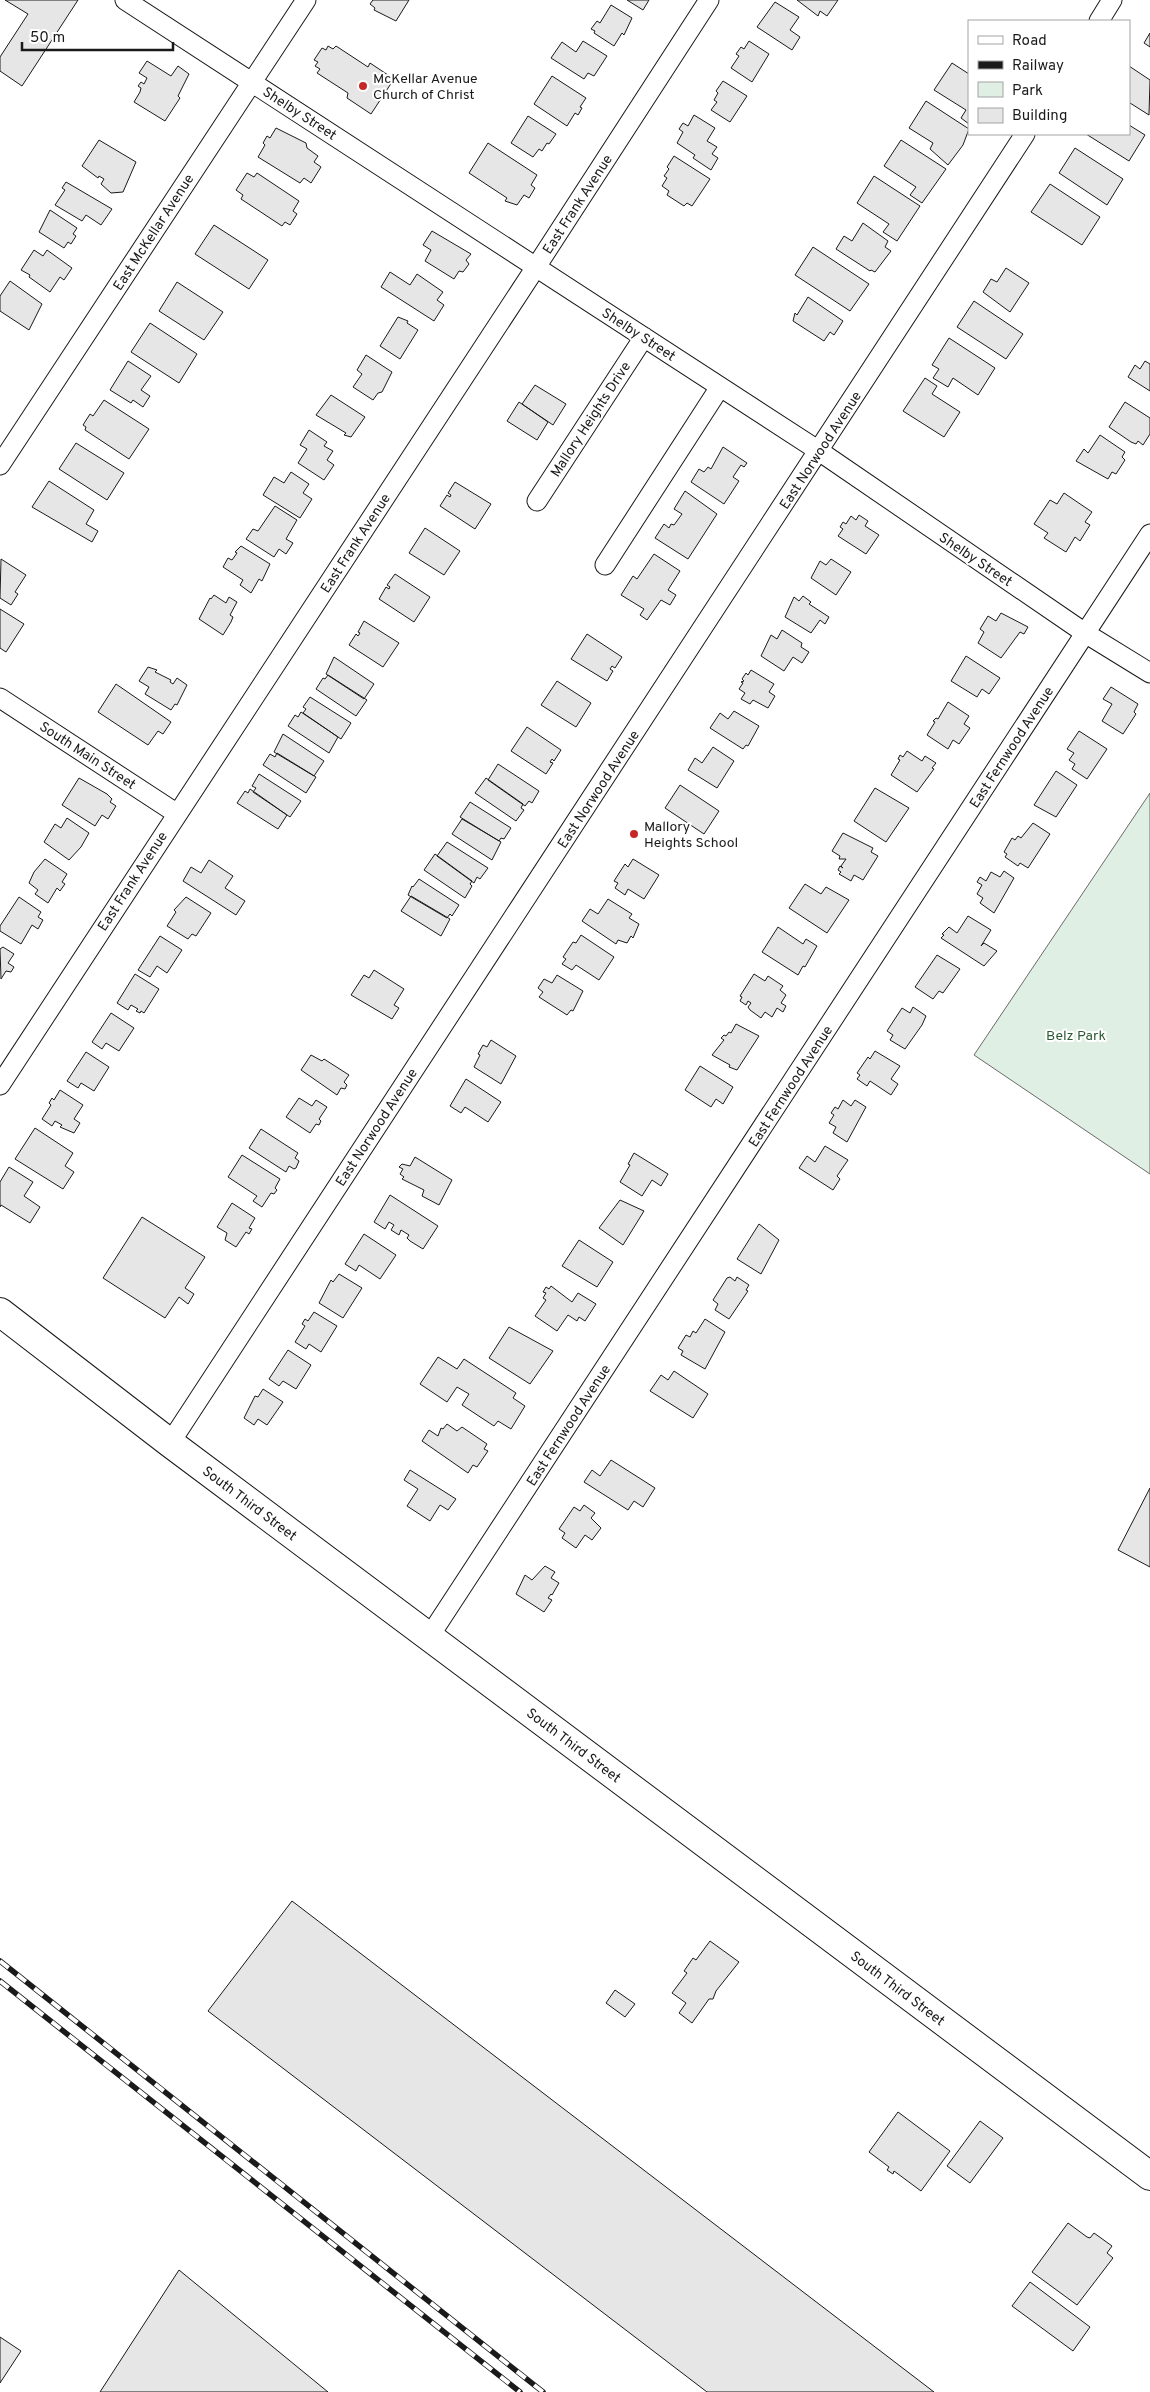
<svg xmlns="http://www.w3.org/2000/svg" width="1150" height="2392" font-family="Overpass,sans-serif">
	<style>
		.green { fill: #e0efe3; stroke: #6a6a6a }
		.building { fill: #e6e6e6; stroke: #1a1a1a }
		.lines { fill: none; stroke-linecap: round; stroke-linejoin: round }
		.street-casing { stroke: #1a1a1a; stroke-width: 21 }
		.primary-casing { stroke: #1a1a1a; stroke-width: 30 }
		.street { stroke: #fff; stroke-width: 19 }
		.primary { stroke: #fff; stroke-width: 28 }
		.rail-casing { stroke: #1a1a1a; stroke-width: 5.5 }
		.rail { stroke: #fff; stroke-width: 4; stroke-dasharray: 11; stroke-linecap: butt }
		.poi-dot { fill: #c62828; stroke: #fff; stroke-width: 2 }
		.labels { text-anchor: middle; stroke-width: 4; stroke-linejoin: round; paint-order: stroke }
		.poi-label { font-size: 14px; fill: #1a1a1a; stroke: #fff; text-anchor: start }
		.street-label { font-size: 14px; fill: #1a1a1a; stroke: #fff }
		.park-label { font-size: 14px; fill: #2b5a34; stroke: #fff }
	</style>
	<rect width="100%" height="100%" fill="#fff"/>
	<!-- green -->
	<path class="green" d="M1150,793V1174L974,1055Z"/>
	<!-- building -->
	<path class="building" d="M5,0H78L22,86L0,71V57L28,14Z
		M373,0H409L396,21L374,10L375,8L370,4Z
		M627,0H649L643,10Z
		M797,0H838L827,16L820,11L818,16Z
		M775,2L799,17L790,30L800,37L792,50L757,27Z
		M611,5L632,18L624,35L622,33L614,46L594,33L595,31L591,29L597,21L600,23Z
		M1150,33V47L1144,43Z
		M583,41L607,56L594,76L588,73L584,79L551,58L562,42L576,52Z
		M749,41L769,54L752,82L731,68L739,56L736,54L741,47L744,49Z
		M328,46L333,49L336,46L368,67L370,63L394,79L371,114L347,98L348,93L317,73L320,69L315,66L318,62L314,60L322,48L326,50Z
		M147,61L171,76L178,66L189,74L178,96L180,98L165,121L134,102L140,92L141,88L138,86L141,82L144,84L147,78L139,73Z
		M952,63L969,74V124L961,118L966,110L934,90Z
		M1129,66L1150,80L1149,115L1130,103L1129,105Z
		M552,76L586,98L580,107L582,108L578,115L575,113L567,126L534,104Z
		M723,81L747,96L730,122L711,110L717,102L714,100L718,93L716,91Z
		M926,101L969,129L963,145L948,165L930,149L933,143L909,128Z
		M694,115L715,128L707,141L717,147L712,154L718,158L711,170L693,158L695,155L677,143L683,132L679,129L683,123L688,126Z
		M528,116L556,134L549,144L547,143L542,151L539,149L533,157L511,143Z
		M1129,125L1145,135L1129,161L1086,134H1129Z
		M276,128L306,143L307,148L318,156L314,162L321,167L311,183L304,178L300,183L258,157L265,145L263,143L267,136L270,138Z
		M99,140L136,162L123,192L111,193L101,184L104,179L99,176L98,178L82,166Z
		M901,140L946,169L922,203L910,195L916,187L884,166Z
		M488,143L537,175L531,185L535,188L529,198L524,195L517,205L505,201L507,198L469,173Z
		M1075,148L1123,179L1107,205L1059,173Z
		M674,156L710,179L692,206L687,203L684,206L667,195L669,191L662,186L667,178L664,176L669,169L667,167Z
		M247,173L254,177L257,173L299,201L293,211L297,214L290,225L285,222L282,226L241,199L243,195L236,190Z
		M874,176L920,206L897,241L883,232L889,224L857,203Z
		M66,182L112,209L101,225L86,215L82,221L55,205L65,190L62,188Z
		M1050,184L1100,217L1082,245L1031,212Z
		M50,210L77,228L73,234L76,236L71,244L68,242L64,248L39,232Z
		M863,223L888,241L885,247L891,251L875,272L871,270L870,271L836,249L844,236L852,241Z
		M214,225L268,260L249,289L195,254Z
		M432,231L471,254L466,260L469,264L463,272L459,271L454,279L425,261L431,250L423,245Z
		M813,247L869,284L850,311L795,275Z
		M34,250L43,256L47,250L72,268L64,280L60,277L50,292L29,277L30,275L21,270Z
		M1006,268L1029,283L1010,312L983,292L991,279L997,282Z
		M390,272L410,285L417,274L443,292L437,300L444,305L434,321L381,287Z
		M10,281L42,304L29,330L0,311V296Z
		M177,282L223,312L204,340L159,311Z
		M808,297L843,321L834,335L830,332L824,341L793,321L795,313L797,315Z
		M974,301L1023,334L1006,359L957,327Z
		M398,317L408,321L407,323L418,330L400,359L380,346Z
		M150,323L197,354L179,383L131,352Z
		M949,338L995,368L978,395L953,378L948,387L933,378L939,369L932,365Z
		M366,355L392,372L382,392L378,393L373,400L353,387L362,374L357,370Z
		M128,361L151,376L141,390L150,396L143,407L133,400L131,403L110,390Z
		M1145,361L1150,364V391L1128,377L1135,365L1140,369Z
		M925,378L937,386L932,394L960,412L944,437L903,411Z
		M535,385L566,404L553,425L522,404Z
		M331,395L365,417L351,437L344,435L346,433L316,415Z
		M104,400L149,429L129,459L85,430L86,427L83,425L90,414L93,416Z
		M519,402L548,422L537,440L507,421Z
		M1125,402L1150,418V434L1143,445L1138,441L1136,444L1131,442L1109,427Z
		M309,430L327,442L324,446L333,451L327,460L334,465L324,480L298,463L307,449L300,445Z
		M1100,435L1125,452L1122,457L1125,460L1116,474L1112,472L1108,479L1076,461L1084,449L1088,453Z
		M76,443L124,473L107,500L59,469Z
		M723,447L747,463L744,467L741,465L733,477L739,481L724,504L691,482L699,469L704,472L708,467L711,469Z
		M291,472L309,484L303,493L312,499L300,518L263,495L274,477L284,483Z
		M49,481L94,510L86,524L98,531L92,542L32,507Z
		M455,482L491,504L475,529L440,506L447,495L450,497L451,495L448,493Z
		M685,491L717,514L688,559L655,538L664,524L669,528L671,524L674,525L682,514L674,509Z
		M1064,493L1092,512L1085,522L1090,525L1080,541L1075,537L1066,552L1044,538L1048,533L1034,524L1050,500L1057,504Z
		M275,506L297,520L286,539L293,543L286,554L279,549L274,557L246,539L253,529L258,531Z
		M859,515L868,521L865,526L879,535L866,554L838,536L843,529L840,527L843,522L846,524L851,516L856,520Z
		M425,528L460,551L444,575L409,553Z
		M241,546L270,564L262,581L259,579L251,593L240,585L243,580L223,567L228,558L232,560L237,553L235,552Z
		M654,554L680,571L668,590L676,595L670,605L661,600L647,620L640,615L644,609L621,595L633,576L637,579Z
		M1,559L26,575L15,592L18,594L11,605L0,598Z
		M831,559L851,572L836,595L811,578L820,561L826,565Z
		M395,574L430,597L414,622L379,599L386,587L389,589L390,587L387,585Z
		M214,595L226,603L229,597L237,602L230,615L233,617L231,622L223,635L199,619L210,598L211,599Z
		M803,596L811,602L809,604L829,617L825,624L820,620L811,633L785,617L794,597L799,601Z
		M0,609L24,624L6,652L0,648Z
		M1001,613L1028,627L1024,634L1020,632L1001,658L978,643L984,632L980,629L988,616L996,621Z
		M364,621L399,643L383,667L349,645L356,634L358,636L360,633L358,632Z
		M782,630L802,643L801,647L809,652L802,663L793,657L784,671L761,656L771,635L777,639Z
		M587,634L622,657L615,668L612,666L610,669L613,671L607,681L571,659Z
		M966,656L1000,678L989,694L982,689L977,697L951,681Z
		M334,657L374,684L364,699L326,674Z
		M148,667L157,670L155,672L171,680L170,682L173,684L177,678L187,685L177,705L175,704L171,710L145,694L149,687L139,681Z
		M751,670L774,684L769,692L775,696L768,708L753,700L750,704L741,699L745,693L739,689L743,683L741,682L744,681L742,679L746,673L748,675Z
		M328,675L367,700L356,716L316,689L323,678L325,679Z
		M557,681L591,703L576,727L541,705Z
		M116,684L171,722L163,734L158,731L148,745L98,712Z
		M1111,687L1138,704L1134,712L1136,714L1123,734L1102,721L1112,704L1103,699Z
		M310,697L351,723L341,739L303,713L306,709L303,707Z
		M948,702L969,716L964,724L970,728L959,744L953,740L948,749L927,735L935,722L933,721L936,718L938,719Z
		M734,711L759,726L748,746L746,745L743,749L710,728L720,713L728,719Z
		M301,712L338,737L329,753L288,726L295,715L298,717Z
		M527,727L561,750L554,761L552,759L550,762L553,763L546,774L511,751Z
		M1079,731L1107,749L1087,779L1072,769L1075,764L1069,760L1074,753L1067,749Z
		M283,734L324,761L314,776L274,752Z
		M713,747L734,761L717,788L688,770L695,758L702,763Z
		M907,751L922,761L925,756L936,763L932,768L934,769L917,792L891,775L900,760L898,759L900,755L903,757Z
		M277,753L316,777L306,793L263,765L270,754L275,757Z
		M498,764L539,791L532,803L529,801L525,806L488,780Z
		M1056,771L1077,785L1056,817L1034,805Z
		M259,774L301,801L290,817L253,792L256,788L252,786Z
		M79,778L107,794L112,799L110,802L116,806L108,819L102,815L95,826L62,805Z
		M486,778L523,804L521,808L524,810L516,821L475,793Z
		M680,785L719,811L704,834L665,808Z
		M875,788L909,808L886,842L854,821Z
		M250,789L287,815L278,829L237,803L245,791L248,793Z
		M470,802L511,828L504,839L501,838L499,841L460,817Z
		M67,818L89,833L81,847L69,860L44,842L55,824L61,828Z
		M462,819L501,842L492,860L452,834Z
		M1033,823L1050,834L1028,868L1020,863L1018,866L1005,857L1007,854L1004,852L1012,838L1015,840L1018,836L1021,838Z
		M843,833L873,848L871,852L878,856L863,880L854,875L851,881L839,874L841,872L838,870L840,866L843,868L841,866L846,859H839L840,856L832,851Z
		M447,842L488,868L480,879L477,877L474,883L437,856Z
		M435,854L472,881L470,884L472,886L465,898L424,870Z
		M45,859L67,874L62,882L65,884L60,891L57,888L48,903L35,894L38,890L29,883L34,872Z
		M633,859L659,875L644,899L628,889L625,895L615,888L618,883L614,881L625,864L628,867Z
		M209,860L233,876L225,888L245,901L236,915L183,881L191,867L201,873Z
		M1004,871L1014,878L994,913L980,903L983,898L977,894L982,885L977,882L980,877L986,881L991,872L1000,877Z
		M419,879L459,905L452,916L450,914L447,918L408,895L412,886L413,887Z
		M805,884L821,894L826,887L849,900L827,933L789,908Z
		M411,896L450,919L441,936L401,911Z
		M19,897L41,912L38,917L43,920L38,929L32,925L21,944L0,931V926Z
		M186,897L211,913L196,936L192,934L188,939L167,926L176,912L174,910Z
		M608,899L632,914L629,918L639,924L633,938L631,936L627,943L618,940L616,944L582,921L590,909L598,914Z
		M968,916L991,930L981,946L984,943L997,951L984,966L941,938L944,935L942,934L949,927L957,933Z
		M778,927L803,944L806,939L817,946L805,967L803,966L798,975L762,952Z
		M581,935L614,957L599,980L576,965L572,970L562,964L566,959L563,957L573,942L576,943Z
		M160,936L182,950L167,973L157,966L150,977L138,970Z
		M3,947L14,954L8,963L14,967L11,972L6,971L1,979L0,949Z
		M937,955L960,969L943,993L939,991L933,999L915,987Z
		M374,970L404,989L394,1005L399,1008L392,1019L351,995L364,975L369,978Z
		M135,974L159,989L144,1013L141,1011L140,1013L136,1011L138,1009L131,1005L128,1010L117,1003Z
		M754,974L765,981L768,976L783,986L780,990L786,995L781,1003L786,1006L783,1012L777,1008L772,1017L765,1012L761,1018L750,1010L748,1007L751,1003L748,1001L746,1005L740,1001L742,997L740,996Z
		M557,975L583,991L573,1011L571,1010L567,1015L539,997L543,992L538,988L544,979L552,983Z
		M913,1007L926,1016L922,1025L905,1049L890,1040L893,1035L887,1031L902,1008L910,1013Z
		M111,1013L134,1028L119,1051L106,1043L102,1049L92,1042Z
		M736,1024L759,1036L737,1070L729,1067L730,1065L712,1055L724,1040L721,1038L724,1035L726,1036L729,1032L731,1033Z
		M491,1040L516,1056L501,1084L474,1067L480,1055L478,1054L483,1045L487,1047Z
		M875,1051L900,1066L891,1079L898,1084L891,1095L870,1081L867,1086L857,1079L860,1075L857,1073L868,1057L870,1059Z
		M86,1052L109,1067L94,1091L81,1083L78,1088L67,1081Z
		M311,1055L322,1061L324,1059L349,1075L344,1082L347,1085L345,1089L341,1088L337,1095L301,1070Z
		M700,1066L733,1087L723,1104L716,1099L711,1107L685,1090Z
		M466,1079L501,1102L488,1122L465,1107L461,1113L450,1106Z
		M60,1090L83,1105L74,1119L80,1123L74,1133L60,1127L62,1125L55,1121L52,1126L42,1119L51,1105L49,1103L52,1098L54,1100Z
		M299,1098L312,1106L316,1100L327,1107L319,1119L321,1121L319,1125L316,1124L310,1133L286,1117Z
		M843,1100L851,1106L855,1100L866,1107L847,1142L833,1133L836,1127L829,1123L834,1115L831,1113L835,1107L838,1109Z
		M35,1128L73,1153L65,1166L74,1172L63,1189L15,1159Z
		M261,1129L298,1153L295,1158L299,1161L296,1168L294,1169L289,1166L286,1172L249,1148Z
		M825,1146L848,1160L837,1176L840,1179L833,1190L799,1168L807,1156L815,1162Z
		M634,1153L668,1174L661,1186L652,1180L642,1196L620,1182L630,1165L628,1164Z
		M242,1155L280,1179L275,1188L277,1190L274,1194L271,1193L262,1207L253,1201L257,1196L228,1177Z
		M415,1157L452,1180L439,1205L422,1196L424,1190L402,1179L404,1177L400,1174L403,1169L399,1167L402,1164L410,1166Z
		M9,1167L33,1182L24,1196L40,1207L30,1223L1,1205L0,1207V1182Z
		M390,1195L438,1226L423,1249L410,1241L407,1238L409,1235L401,1230L399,1235L391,1230L394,1225L389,1222L385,1229L374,1222Z
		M620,1200L644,1211L623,1245L599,1228Z
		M232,1203L255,1218L249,1228L252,1229L249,1234L246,1232L236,1247L225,1240L227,1233L217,1227Z
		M142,1217L205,1257L185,1288L194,1294L188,1304L179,1297L165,1318L103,1278Z
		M759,1224L779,1240L761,1274L737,1259Z
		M364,1234L396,1255L380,1279L359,1265L356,1271L345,1264Z
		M579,1240L613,1262L597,1287L562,1266Z
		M339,1274L362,1288L343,1318L319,1303L331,1280L333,1282Z
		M730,1277L735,1281L737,1277L749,1285L746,1290L748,1291L729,1319L715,1310L718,1304L713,1300L727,1278Z
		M551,1286L572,1302L578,1293L596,1304L585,1321L579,1317L577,1321L568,1315L557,1331L535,1316L546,1300L543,1298L546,1293L543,1292L546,1287L549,1289Z
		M314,1312L337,1326L321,1352L309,1344L306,1349L295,1342L305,1326L302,1324L305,1319L308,1321Z
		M705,1319L725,1332L705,1369L681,1355L683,1351L678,1348L686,1335L690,1337L693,1331L696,1333Z
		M509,1327L553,1351L530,1384L489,1358Z
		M288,1350L311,1365L296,1389L283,1381L279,1386L269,1379Z
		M438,1357L457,1369L464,1359L516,1393L513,1398L525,1406L511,1429L498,1421L494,1426L462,1405L469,1394L457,1387L447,1402L420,1384Z
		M674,1371L708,1394L693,1418L650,1391L661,1375L668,1380Z
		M263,1389L283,1402L267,1425L258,1419L254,1425L244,1418L255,1396L258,1397Z
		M447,1424L457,1431L462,1427L487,1444L484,1449L488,1451L477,1467L473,1465L468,1473L422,1441L429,1430L438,1436L441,1428L443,1429Z
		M611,1460L655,1488L643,1507L634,1501L628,1510L584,1482L592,1470L600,1476Z
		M410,1470L456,1499L448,1510L440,1505L430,1521L407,1506L418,1489L404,1480Z
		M1150,1488V1567L1118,1550Z
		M584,1505L595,1513L591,1518L601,1528L592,1540L585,1535L576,1548L562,1538L565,1533L559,1529L574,1507L580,1511Z
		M545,1566L555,1572L551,1578L559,1583L552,1595L551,1594L548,1598L552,1600L544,1612L516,1594L525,1575L532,1580Z
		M292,1901L934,2392H707L208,2011Z
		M710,1941L739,1962L716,1991L713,1999H709L692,2023L679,2013L686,2003L672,1993L687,1973L684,1971L693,1958L696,1960Z
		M615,1990L635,2004L625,2017L606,2003Z
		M898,2112L950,2151L921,2191L894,2171L893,2174L887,2170L889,2167L869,2152Z
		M980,2121L1003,2138L970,2183L947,2166Z
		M1068,2223L1087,2237L1090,2238L1094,2233L1112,2246L1107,2253L1113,2258L1077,2305L1032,2272Z
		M179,2270L328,2392H100Z
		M1030,2282L1090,2327L1073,2351L1012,2306Z
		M0,2337L21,2351L0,2383Z"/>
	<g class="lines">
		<!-- street casing -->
		<g class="street-casing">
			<path id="street" d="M125,0L819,451L1085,633L1150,673
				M1099,21L1112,0
				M0,465L306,0
				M537,501L644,337
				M605,565L720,387
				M0,698L176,813
				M0,1085L536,267L709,0
				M170,1443L1025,134
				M429,1637L1150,534"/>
		</g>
		<!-- primary casing -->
		<g class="primary-casing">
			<path id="primary" d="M0,1312L170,1443L1150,2176"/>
		</g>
		<!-- street -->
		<use href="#street" class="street"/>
		<!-- primary -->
		<use href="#primary" class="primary"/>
		<!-- rail casing -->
		<g class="rail-casing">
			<path id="rail" d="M0,1961L543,2392
				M0,1981L520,2392"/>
		</g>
		<!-- rail -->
		<use href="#rail" class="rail"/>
	</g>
	<!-- markers -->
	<g class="poi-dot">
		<circle cx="363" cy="86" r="5"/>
		<circle cx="634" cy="834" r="5"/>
	</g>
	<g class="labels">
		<!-- poi labels -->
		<g class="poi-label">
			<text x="373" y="83">McKellar Avenue<tspan x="373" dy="16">Church of Christ</tspan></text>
			<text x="644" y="831">Mallory<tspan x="644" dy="16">Heights School</tspan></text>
		</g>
		<!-- street labels -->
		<g class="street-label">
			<text transform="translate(300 113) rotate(33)" y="5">Shelby Street</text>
			<text transform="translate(577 204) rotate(-57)" y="5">East Frank Avenue</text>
			<text transform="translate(153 232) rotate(-57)" y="5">East McKellar Avenue</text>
			<text transform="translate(639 334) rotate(33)" y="5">Shelby Street</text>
			<text transform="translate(590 419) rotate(-57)" y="5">Mallory Heights Drive</text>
			<text transform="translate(820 450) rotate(-57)" y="5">East Norwood Avenue</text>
			<text transform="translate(355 543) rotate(-57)" y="5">East Frank Avenue</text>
			<text transform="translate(976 559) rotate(34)" y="5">Shelby Street</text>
			<text transform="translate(1011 747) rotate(-57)" y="5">East Fernwood Avenue</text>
			<text transform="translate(88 755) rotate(33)" y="5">South Main Street</text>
			<text transform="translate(598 789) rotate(-57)" y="5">East Norwood Avenue</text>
			<text transform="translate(132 881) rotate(-57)" y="5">East Frank Avenue</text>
			<text transform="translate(790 1086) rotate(-57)" y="5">East Fernwood Avenue</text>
			<text transform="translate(376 1127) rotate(-57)" y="5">East Norwood Avenue</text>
			<text transform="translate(568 1425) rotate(-57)" y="5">East Fernwood Avenue</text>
			<text transform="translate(250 1503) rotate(37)" y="5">South Third Street</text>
			<text transform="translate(574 1745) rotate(37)" y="5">South Third Street</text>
			<text transform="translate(898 1988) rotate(37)" y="5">South Third Street</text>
		</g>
		<!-- park labels -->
		<g class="park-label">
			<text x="1076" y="1040">Belz Park</text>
		</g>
	</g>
	<!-- legend -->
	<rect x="968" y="20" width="162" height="115" fill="#ffffff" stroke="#a3a3a3"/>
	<rect x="978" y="36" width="25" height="8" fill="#ffffff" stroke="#a3a3a3"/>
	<text x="1012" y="45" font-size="15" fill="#1a1a1a">Road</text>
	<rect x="978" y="61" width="25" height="8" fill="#1a1a1a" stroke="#a3a3a3"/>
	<text x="1012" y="70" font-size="15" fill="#1a1a1a">Railway</text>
	<rect x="978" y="82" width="25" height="15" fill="#e0efe3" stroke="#a3a3a3"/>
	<text x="1012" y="95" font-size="15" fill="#1a1a1a">Park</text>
	<rect x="978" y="108" width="25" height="15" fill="#e6e6e6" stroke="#a3a3a3"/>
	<text x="1012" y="120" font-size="15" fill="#1a1a1a">Building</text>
	<!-- scale -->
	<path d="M22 42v8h151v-8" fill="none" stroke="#1a1a1a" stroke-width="2.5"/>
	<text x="30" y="42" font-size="15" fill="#1a1a1a" stroke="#ffffff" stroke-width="4" paint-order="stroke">50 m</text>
</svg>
